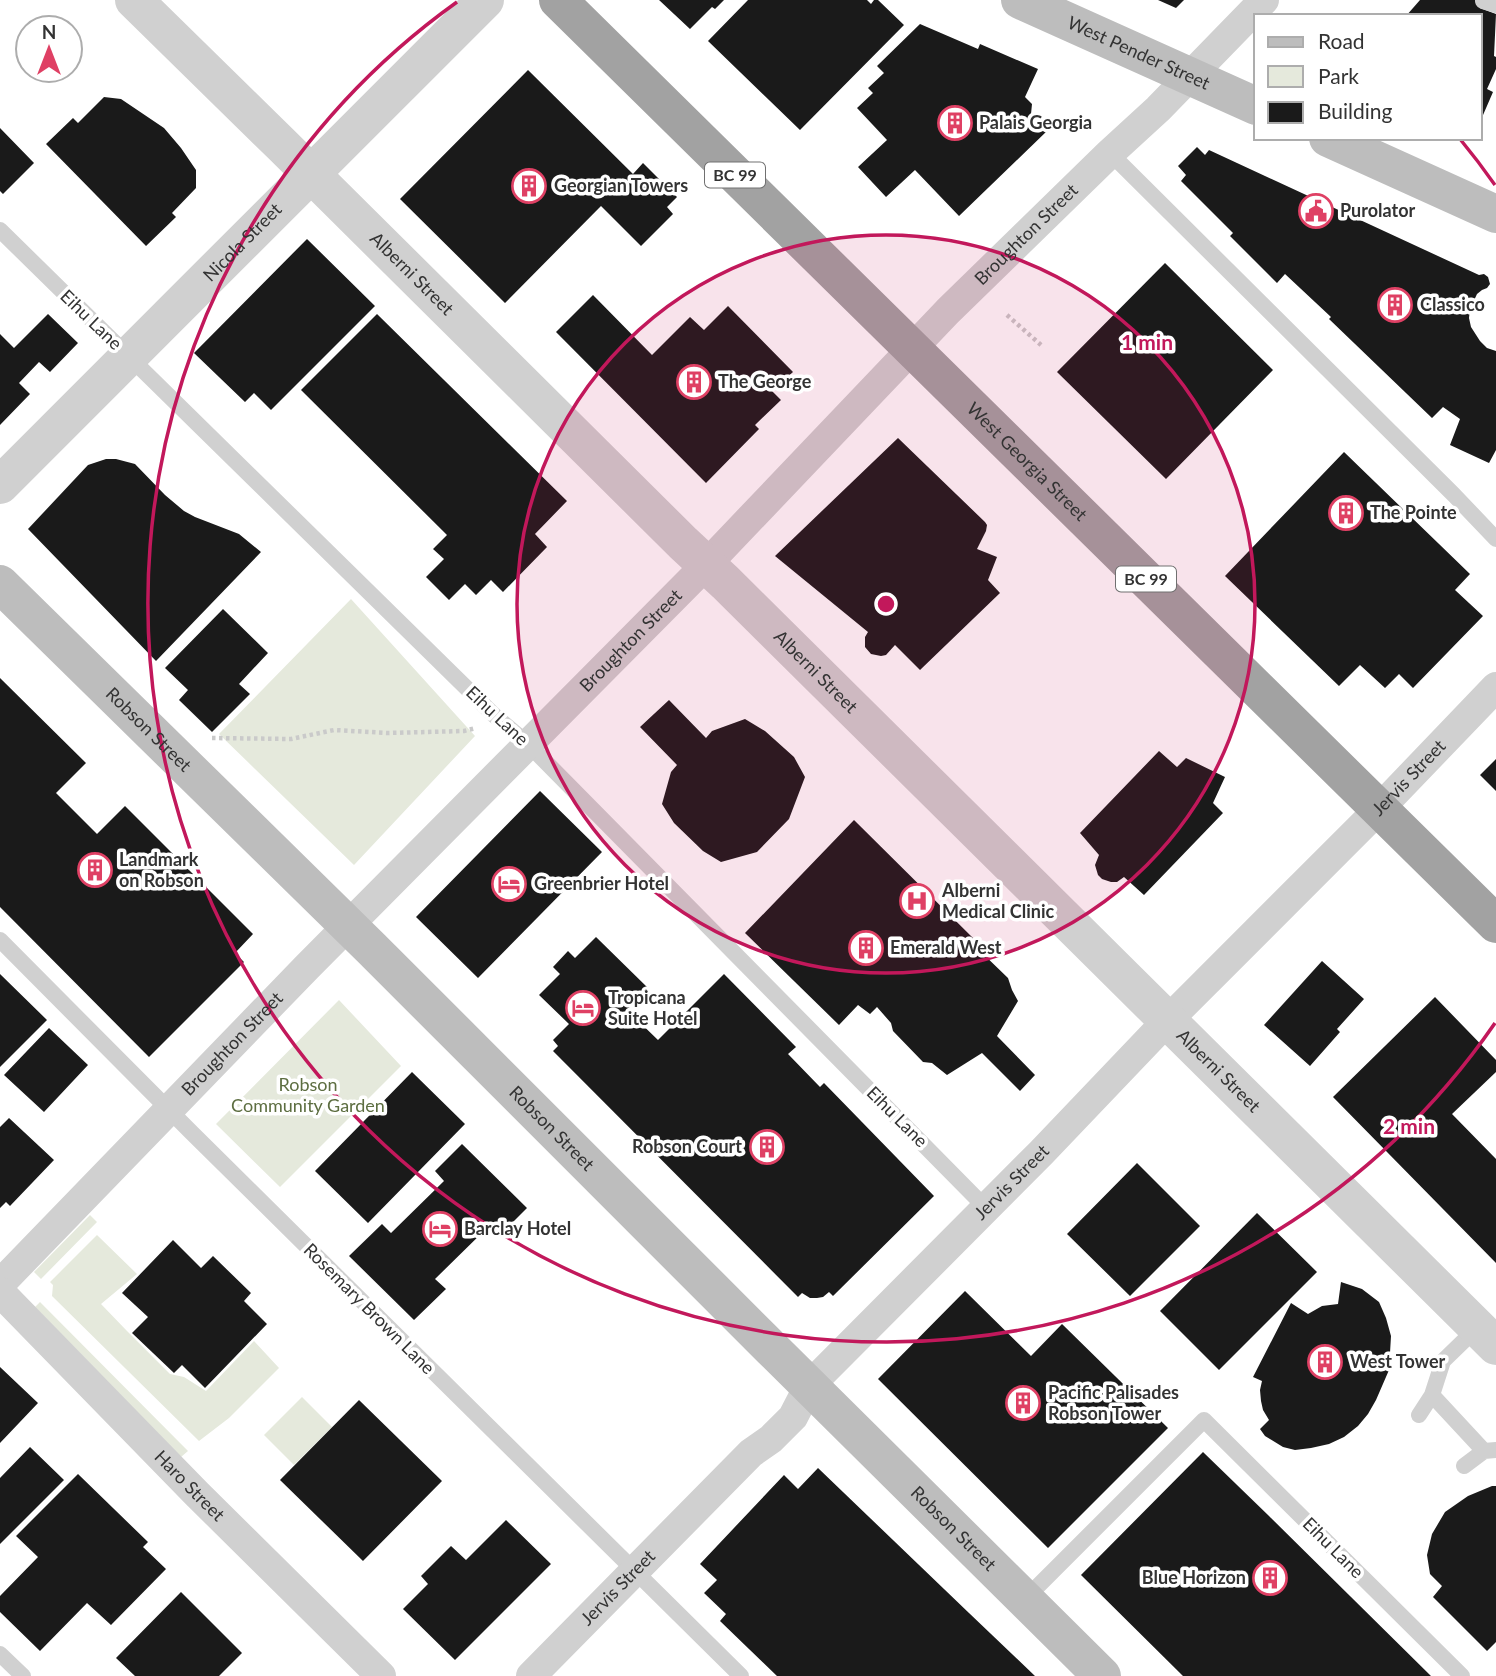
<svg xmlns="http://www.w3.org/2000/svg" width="1496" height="1676" font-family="Lato,sans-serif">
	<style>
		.green { fill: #e5e9dc }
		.building { fill: #1a1a1a }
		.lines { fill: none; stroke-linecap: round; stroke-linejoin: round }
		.path { stroke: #cacaca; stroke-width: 4.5; stroke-dasharray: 3.5 3.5; stroke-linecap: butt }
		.service { stroke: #d0d0d0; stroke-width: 16 }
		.minor { stroke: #d0d0d0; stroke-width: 30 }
		.tertiary { stroke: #d0d0d0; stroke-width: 38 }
		.secondary { stroke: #bdbdbd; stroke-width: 38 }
		.trunk { stroke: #a2a2a2; stroke-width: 38 }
		.ring { fill: none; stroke: #c2185b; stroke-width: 3.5 }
		.labels { text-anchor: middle; stroke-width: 7; stroke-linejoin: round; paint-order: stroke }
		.shield { fill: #fff; stroke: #707070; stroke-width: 2 }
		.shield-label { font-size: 16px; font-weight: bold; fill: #333 }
		.street-label { font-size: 18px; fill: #333; stroke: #fff }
		.poi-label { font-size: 18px; font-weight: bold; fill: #333; stroke: #fff; text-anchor: start }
		.park-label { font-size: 18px; fill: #5d6e41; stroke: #fff }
		.centre { fill: #c2185b; stroke: #fff; stroke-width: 3.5 }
		.ring-label { font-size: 21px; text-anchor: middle; font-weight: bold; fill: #c2185b; stroke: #fff; stroke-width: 7; stroke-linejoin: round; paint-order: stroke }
	</style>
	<rect width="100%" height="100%" fill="#fff"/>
	<!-- green -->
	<path class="green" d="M351,599L475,736L354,865L219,734Z
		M339,1000L401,1066L280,1187L216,1124Z
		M90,1215L97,1222L41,1279L34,1272Z
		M97,1235L137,1274L101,1304L127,1331L170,1374L184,1377L206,1391L254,1341L279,1368L229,1418L199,1441L52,1296L53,1285L50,1282Z
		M40,1302L188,1451L181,1457L35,1307Z
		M302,1397L332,1427L294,1465L264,1435Z"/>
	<!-- building -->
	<path class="building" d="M659,0H724L715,9L712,7L690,29Z
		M748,0H867L871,4L874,0H878L904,25L800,130L708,41Z
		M1158,0H1184L1176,8Z
		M1420,0H1483L1480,8L1496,14L1494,56L1496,57V69L1487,89L1493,92L1480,122V16H1406Z
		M920,24L978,49L980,44L1038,69L1025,97L1032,104L1031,114L1047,131L959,216L915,170L886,197L858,167L887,140L857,108L873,93L868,88L884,73L877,66Z
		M528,70L633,174L643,163L677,197L667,207L673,214L641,246L601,206L505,303L400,199Z
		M104,97L121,99L164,128L181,148L196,170V188L172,213L176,217L146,246L46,144L73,118L78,123Z
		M0,128L34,163L3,194L0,191Z
		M1197,147L1205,155L1209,150L1479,275L1484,274L1488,277L1490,284L1487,288L1482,290L1477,294L1470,309L1469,318L1471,327L1480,341L1487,348L1496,351V450L1489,463L1450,445L1460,419L1443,407L1432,418L1329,319L1331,317L1285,274L1277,283L1230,236L1233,233L1181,181L1186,175L1178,166Z
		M307,239L375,306L271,410L254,393L245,402L194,353Z
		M1165,263L1273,370L1166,479L1057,372Z
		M593,295L652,355L690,317L704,330L728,306L793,372L772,391L781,400L755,425L759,429L706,483L556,332Z
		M48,314L78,343L50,372L39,362L19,383L30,394L0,425V334L14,348Z
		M377,314L567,501L535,534L547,547L503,592L491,580L476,595L465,584L449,600L426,577L444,559L433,549L447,535L301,390Z
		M898,438L985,522L987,525L986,531L977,549L997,557L988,580L1000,593L920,670L895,645L886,655L881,656L871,654L865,647V637L868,632L775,556Z
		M1344,452L1470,574L1455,590L1483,616L1413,688L1399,674L1385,688L1360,665L1339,686L1225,576Z
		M106,459H116L135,464L165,495L184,511L195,517L239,534L261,552L156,661L28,529L88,465Z
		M223,609L268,653L239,684L250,694L212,732L179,700L188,690L165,668Z
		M0,678L86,763L56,793L97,834L125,806L253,934L235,953L244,962L149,1057L0,907Z
		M669,700L706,738L712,731L745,719L765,731L794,757L805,777L789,819L757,852L721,862L703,851L674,823L662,804L671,772L677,765L640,727Z
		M1159,751L1177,767L1186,758L1225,777L1213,803L1223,813L1144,895L1124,877L1117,882H1111L1102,879L1098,875L1095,865L1099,855L1080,833Z
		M1496,759V791L1480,775Z
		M540,791L602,852L478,978L416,917Z
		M854,820L974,939L965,946L978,949L1008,978L1012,990L1018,1001L997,1036L1035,1075L1020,1091L982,1053L947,1075L932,1063L923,1062L893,1031L891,1023L877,1007L870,1014L858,1005L839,1025L745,933Z
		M596,937L648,988L627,1010L658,1040L724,974L796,1047L788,1054L820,1087L824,1083L934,1196L833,1296L829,1292L823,1297L817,1298H810L802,1293L798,1297L553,1051L558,1046L553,1040L569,1024L539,995L560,974L553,967L568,951L575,958Z
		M1322,961L1364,999L1337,1029L1340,1032L1310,1066L1264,1025Z
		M0,974L47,1020L0,1067Z
		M1435,997L1496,1060V1072L1452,1114L1496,1159V1263L1333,1097Z
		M49,1028L88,1065L44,1112L4,1075Z
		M412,1072L465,1124L368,1223L315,1171Z
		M9,1118L54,1160L10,1206L6,1202L0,1208V1127Z
		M462,1144L527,1208L499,1236L489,1226L435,1279L446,1289L414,1320L349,1256L382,1224L391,1233L444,1181L435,1171Z
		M1137,1163L1200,1226L1130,1296L1067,1234Z
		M1257,1213L1317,1272L1219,1370L1160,1311Z
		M173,1240L201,1268L213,1256L251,1293L244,1301L267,1324L205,1388L182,1365L174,1373L132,1333L148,1317L122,1293Z
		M1341,1282L1362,1289L1379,1302L1386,1318L1391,1336L1389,1370L1376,1400L1368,1414L1358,1426L1344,1437L1329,1444L1311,1448L1295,1450L1283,1447L1265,1436L1260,1429L1269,1420L1263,1410L1261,1401L1260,1390L1262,1381L1253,1377L1291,1303L1308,1314L1322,1306L1338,1304Z
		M965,1291L1031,1356L1062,1324L1168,1428L1048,1548L878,1379Z
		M0,1367L38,1403L0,1443Z
		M359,1400L442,1481L363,1561L280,1480Z
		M30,1447L64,1480L0,1544V1478Z
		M1203,1452L1269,1516L1431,1676H1183L1081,1575Z
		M818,1468L969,1613L1035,1676H777L720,1621L726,1614L704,1593L717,1580L700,1564L784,1475L798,1489Z
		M78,1474L148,1542L143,1547L166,1569L111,1625L87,1603L40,1651L0,1612V1596L38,1557L16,1536Z
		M1492,1486H1496V1642L1487,1651L1433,1597L1442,1586L1430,1574L1427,1555L1432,1534L1445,1512L1468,1496Z
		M506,1520L551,1564L455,1660L403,1609L428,1584L421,1576L451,1546L466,1560Z
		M181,1592L242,1653L219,1676H135L116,1658Z"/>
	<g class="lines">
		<!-- path -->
		<path class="path" d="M1007,315L1041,345
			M212,738L291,739L334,730L388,733L464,731L476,728"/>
		<!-- service -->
		<path class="service" d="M1483,1L1496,5
			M1110,153L1454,495L1496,539
			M0,230L495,716L527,743L986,1208
			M0,940L192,1133L741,1676
			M1477,1328L1443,1361L1432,1395L1484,1451L1496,1450
			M1419,1415L1432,1395
			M1464,1466L1484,1451
			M1025,1599L1204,1420L1462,1676
			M0,1654L23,1676"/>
		<!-- minor -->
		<g class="minor">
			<path id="s1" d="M0,1284L307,967L706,565L948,311L1110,153L1158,109L1264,0"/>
			<path id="s2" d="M0,1292L197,1494L381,1676"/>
			<path id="s3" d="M531,1676L751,1453L771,1439L793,1417L809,1386L1041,1153L1167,1021L1379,809L1496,687"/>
		</g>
		<!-- tertiary -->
		<g class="tertiary">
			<path id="s4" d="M134,0L282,145L683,543L726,583L1496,1346"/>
			<path id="s5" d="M0,485L485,0"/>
		</g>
		<!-- secondary -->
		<g class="secondary">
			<path id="s6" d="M1020,0L1256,106"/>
			<path d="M1328,138L1496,214"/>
			<path id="s7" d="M0,584L372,949L772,1349L1102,1676"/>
		</g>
		<!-- trunk -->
		<path class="trunk" id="s8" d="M558,0L1496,924"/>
	</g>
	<!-- distance rings -->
	<circle cx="886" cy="604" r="369" fill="#c2185b" fill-opacity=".12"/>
	<g class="ring">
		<circle cx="886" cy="604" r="369"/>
		<path d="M1495 1023A739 739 0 1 1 457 2M1460 139A739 739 0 0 1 1495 185"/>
	</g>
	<!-- icons -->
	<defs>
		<g id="building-ring" transform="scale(1.75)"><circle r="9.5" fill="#fff" stroke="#df4064" stroke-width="1.5"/><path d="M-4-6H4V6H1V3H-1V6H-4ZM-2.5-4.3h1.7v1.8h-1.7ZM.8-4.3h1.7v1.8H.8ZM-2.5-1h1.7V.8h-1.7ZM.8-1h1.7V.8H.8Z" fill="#df4064"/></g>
		<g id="civic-ring" transform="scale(1.75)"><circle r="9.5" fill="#fff" stroke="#df4064" stroke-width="1.5"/><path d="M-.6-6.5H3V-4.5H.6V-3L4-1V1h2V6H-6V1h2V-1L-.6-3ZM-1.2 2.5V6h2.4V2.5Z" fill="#df4064"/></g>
		<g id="hotel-ring" transform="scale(1.75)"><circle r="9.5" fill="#fff" stroke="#df4064" stroke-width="1.5"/><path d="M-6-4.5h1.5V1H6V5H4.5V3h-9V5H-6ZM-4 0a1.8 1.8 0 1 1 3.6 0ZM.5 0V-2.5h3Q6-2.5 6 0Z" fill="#df4064"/></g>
		<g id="hospital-ring" transform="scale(1.75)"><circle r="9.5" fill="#fff" stroke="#df4064" stroke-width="1.5"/><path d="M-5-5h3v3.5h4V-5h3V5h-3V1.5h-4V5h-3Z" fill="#df4064"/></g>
	</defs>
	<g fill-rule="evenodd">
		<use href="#building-ring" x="955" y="123"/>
		<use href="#building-ring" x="529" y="186"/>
		<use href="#civic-ring" x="1316" y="211"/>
		<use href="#building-ring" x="1395" y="305"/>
		<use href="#building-ring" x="694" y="382"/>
		<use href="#building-ring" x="1346" y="513"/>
		<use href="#building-ring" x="95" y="870"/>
		<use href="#hotel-ring" x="509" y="884"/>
		<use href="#hospital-ring" x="917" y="901"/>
		<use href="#building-ring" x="866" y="948"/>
		<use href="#hotel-ring" x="583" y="1008"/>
		<use href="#building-ring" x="767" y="1147"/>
		<use href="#hotel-ring" x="440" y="1229"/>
		<use href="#building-ring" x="1325" y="1362"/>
		<use href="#building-ring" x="1023" y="1403"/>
		<use href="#building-ring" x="1270" y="1578"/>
	</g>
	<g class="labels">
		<!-- shield labels -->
		<g class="shield">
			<rect x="705" y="162.5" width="60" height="25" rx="5"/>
			<rect x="1116" y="566.5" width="60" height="25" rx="5"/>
		</g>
		<g class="shield-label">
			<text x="735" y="181">BC 99</text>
			<text x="1146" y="585">BC 99</text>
		</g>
		<!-- street labels -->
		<g class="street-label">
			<text dy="6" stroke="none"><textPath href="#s6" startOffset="130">West Pender Street</textPath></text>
			<text dy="6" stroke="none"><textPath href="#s1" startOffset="1468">Broughton Street</textPath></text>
			<text dy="6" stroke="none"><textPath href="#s5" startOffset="343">Nicola Street</textPath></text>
			<text dy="6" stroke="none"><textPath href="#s4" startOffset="390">Alberni Street</textPath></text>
			<text transform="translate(91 320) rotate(44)" y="6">Eihu Lane</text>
			<text dy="6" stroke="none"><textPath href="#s8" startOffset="658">West Georgia Street</textPath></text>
			<text dy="6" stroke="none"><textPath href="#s1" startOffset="901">Broughton Street</textPath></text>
			<text dy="6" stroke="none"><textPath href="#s4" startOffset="957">Alberni Street</textPath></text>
			<text transform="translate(497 716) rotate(43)" y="6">Eihu Lane</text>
			<text dy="6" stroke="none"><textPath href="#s7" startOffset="208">Robson Street</textPath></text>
			<text dy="6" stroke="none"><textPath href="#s3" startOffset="1258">Jervis Street</textPath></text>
			<text dy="6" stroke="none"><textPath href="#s1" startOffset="334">Broughton Street</textPath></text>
			<text dy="6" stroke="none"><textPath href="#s4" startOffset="1524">Alberni Street</textPath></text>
			<text transform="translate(897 1117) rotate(45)" y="6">Eihu Lane</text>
			<text dy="6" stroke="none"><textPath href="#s7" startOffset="775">Robson Street</textPath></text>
			<text dy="6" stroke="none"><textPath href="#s3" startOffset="691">Jervis Street</textPath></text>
			<text transform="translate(369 1309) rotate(45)" y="6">Rosemary Brown Lane</text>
			<text dy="6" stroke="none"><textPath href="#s2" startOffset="271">Haro Street</textPath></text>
			<text dy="6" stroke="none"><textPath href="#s7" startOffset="1342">Robson Street</textPath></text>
			<text transform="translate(1333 1548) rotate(45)" y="6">Eihu Lane</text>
			<text dy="6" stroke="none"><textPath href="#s3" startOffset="124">Jervis Street</textPath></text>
		</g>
		<!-- poi labels -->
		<g class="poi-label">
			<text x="979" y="129">Palais Georgia</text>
			<text x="554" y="192">Georgian Towers</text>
			<text x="1340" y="217">Purolator</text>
			<text x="1420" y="311">Classico</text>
			<text x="718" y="388">The George</text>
			<text x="1370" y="519">The Pointe</text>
			<text x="119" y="866">Landmark<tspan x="119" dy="21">on Robson</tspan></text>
			<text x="534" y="890">Greenbrier Hotel</text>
			<text x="942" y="897">Alberni<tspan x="942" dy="21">Medical Clinic</tspan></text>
			<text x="890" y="954">Emerald West</text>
			<text x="608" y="1004">Tropicana<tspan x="608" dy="21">Suite Hotel</tspan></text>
			<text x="742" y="1153" text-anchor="end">Robson Court</text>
			<text x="464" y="1235">Barclay Hotel</text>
			<text x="1350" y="1368">West Tower</text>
			<text x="1048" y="1399">Pacific Palisades<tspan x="1048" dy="21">Robson Tower</tspan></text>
			<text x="1246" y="1584" text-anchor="end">Blue Horizon</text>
		</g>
		<!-- park labels -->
		<g class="park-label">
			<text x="308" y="1091">Robson<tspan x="308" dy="21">Community Garden</tspan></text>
		</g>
	</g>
	<circle cx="886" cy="604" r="10" class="centre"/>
	<g class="ring-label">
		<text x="1147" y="350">1 min</text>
		<text x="1409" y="1134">2 min</text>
	</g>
	<!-- legend -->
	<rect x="1254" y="14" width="228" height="126" fill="#ffffff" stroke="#adadad" stroke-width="2"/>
	<rect x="1268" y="37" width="35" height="10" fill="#bdbdbd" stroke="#adadad" stroke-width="2"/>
	<text x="1318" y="49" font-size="21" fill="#333333">Road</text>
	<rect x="1268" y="66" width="35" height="21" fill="#e5e9dc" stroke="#adadad" stroke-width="2"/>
	<text x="1318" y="84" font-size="21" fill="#333333">Park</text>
	<rect x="1268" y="102" width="35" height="21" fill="#1a1a1a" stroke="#adadad" stroke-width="2"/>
	<text x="1318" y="119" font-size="21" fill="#333333">Building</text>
	<!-- north arrow -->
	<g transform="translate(49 49)"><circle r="33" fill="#ffffff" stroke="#adadad" stroke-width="2"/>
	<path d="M0-5L12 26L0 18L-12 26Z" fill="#df4064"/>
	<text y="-10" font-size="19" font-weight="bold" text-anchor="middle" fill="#333333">N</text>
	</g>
</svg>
